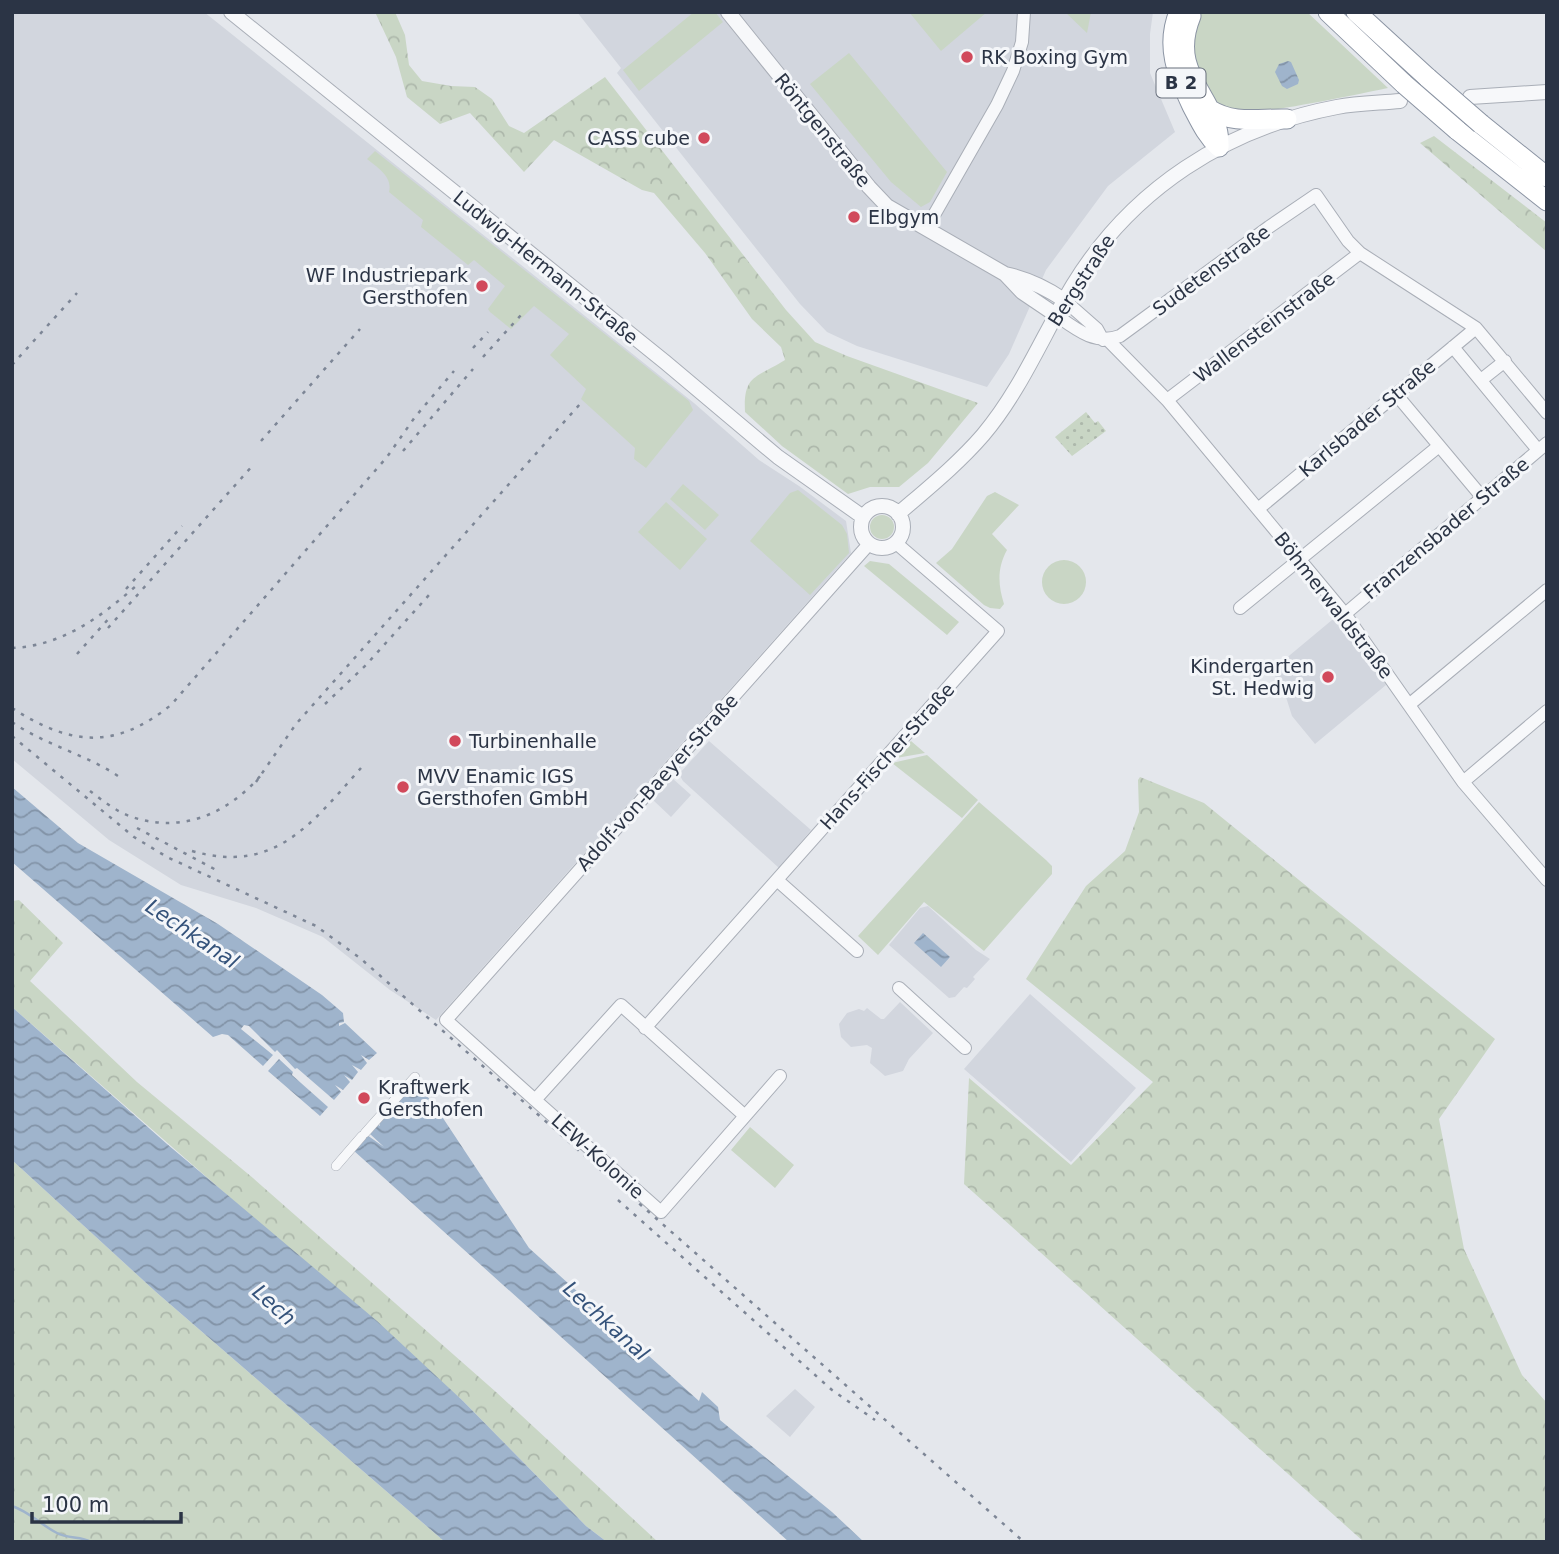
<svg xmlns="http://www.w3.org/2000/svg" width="1559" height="1554" font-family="'DejaVu Sans',sans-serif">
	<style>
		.built { fill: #d2d6de }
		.grass { fill: #c9d6c5 }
		.forest { fill: url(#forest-crowns) }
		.park { fill: url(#park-dots) }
		.water { fill: url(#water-waves) }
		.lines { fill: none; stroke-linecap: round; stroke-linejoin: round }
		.stream { stroke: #9fb4cc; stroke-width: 2.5 }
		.pedestrian-casing { stroke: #a9aeb7; stroke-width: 10 }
		.minor-casing { stroke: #a9aeb7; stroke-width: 14 }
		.tertiary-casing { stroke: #a9aeb7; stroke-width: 16 }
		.trunk-casing { stroke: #8b94a3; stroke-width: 21 }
		.pedestrian { stroke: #f7f8fa; stroke-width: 9 }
		.minor { stroke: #f7f8fa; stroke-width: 12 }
		.tertiary { stroke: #f7f8fa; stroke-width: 14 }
		.trunk { stroke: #fff; stroke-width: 19 }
		.rail { stroke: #7d8696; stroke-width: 2.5; stroke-dasharray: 3.5 7; stroke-linecap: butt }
		.trunk-bridge-casing { stroke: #8b94a3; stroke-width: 21; stroke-linecap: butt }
		.trunk-bridge { stroke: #fff; stroke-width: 19 }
		.poi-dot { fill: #d1495b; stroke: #f4f6f9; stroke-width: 2.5 }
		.labels { text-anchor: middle; stroke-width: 6; stroke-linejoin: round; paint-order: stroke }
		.shield { fill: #f4f6f9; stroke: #676e7b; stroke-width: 2 }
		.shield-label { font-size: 18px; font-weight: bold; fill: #2b3445 }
		.poi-label { font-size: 19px; fill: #2b3445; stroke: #f4f6f9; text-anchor: start }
		.street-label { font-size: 19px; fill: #2b3445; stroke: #f4f6f9 }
		.water-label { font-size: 21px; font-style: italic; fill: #34527a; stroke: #f4f6f9 }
	</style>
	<defs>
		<pattern id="forest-crowns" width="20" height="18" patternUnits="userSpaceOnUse" patternTransform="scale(1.75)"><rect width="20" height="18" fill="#c9d6c5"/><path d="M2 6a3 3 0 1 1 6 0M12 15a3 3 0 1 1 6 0" fill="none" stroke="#adb8ab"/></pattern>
		<pattern id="park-dots" width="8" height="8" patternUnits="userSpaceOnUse" patternTransform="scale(1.75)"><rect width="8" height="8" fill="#c9d6c5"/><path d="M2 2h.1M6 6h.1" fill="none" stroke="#adb8ab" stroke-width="1.8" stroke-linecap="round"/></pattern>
		<pattern id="water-waves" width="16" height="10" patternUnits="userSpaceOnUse" patternTransform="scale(1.75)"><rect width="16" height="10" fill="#9fb4cc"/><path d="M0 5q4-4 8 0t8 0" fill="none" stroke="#8293a7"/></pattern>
	</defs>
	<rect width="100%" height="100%" fill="#e4e7ec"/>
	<!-- built -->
	<path class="built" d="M12,12H204L694,403L759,460L799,486L846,521L851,553L436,1020L390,990L323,937L256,908L181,885L109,840L12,759Z
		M577,12H1153L1150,34V73L1175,132L1108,186L1046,270L1009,354L987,387L857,346L827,332L800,304L617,73L621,68Z
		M1338,615L1386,685L1315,744L1292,716L1286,697L1272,670Z
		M709,741L811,830L779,868L683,781L679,774Z
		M672,778L691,795L671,817L653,800Z
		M928,906L976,950L990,959L973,977L975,979L967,988L964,987L955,997L949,998L889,945L920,908Z
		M1030,994L1136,1088L1071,1162L964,1069Z
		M900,1002L933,1033L909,1059L903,1071L885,1076L870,1063L872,1048L867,1045L851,1047L841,1037L839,1024L847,1013L859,1009L864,1011L867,1008L881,1019H884Z
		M795,1389L815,1407L790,1437L766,1416Z"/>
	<!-- grass -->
	<path class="grass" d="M694,12H715L723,22L639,91L623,70Z
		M909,12H987L941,51Z
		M1065,12H1091L1087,33Z
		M1201,12H1307L1388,88C1363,93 1244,119 1227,112C1208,104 1204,87 1198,69C1191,46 1189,34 1201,12Z
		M849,53L947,172L930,202L921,207L891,182L810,84Z
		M375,151L689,401L693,410L646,468L634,459L635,448L581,399L586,389L550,355L569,334L534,306L511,329L490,312L488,309L505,286L474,260L468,265L421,227L423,220L389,192C393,177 378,168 367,159Z
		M683,484L719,515L705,530L670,499Z
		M798,490L842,525L847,534L849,553L810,595L750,541L790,493Z
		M995,492L1019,505L992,534L1007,550C997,568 998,585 1004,604L1000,609L990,608L984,605L936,563L952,549L987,496Z
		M666,502L707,539L680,570L638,532Z
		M870 527a12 12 0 1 1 24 0a12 12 0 1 1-24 0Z
		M1042 582a22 22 0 1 1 44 0a22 22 0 1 1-44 0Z
		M870,561L889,564L959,622L947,635L864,566Z
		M911,741L925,753L896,758Z
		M927,755L978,800L962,818L892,763Z
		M979,802L1046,860L1052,866V874L984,951L924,902L878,955L858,936Z
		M750,1127L794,1165L775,1188L731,1150Z"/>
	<!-- forest -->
	<path class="forest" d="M375,12H395L405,35L409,65L422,81L451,86L475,87L492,99L509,126L524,133L605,77L786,310L815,342L847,356L978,403L928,463L899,487H870L848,494L782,446L745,412C743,374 757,378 785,360L781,347L752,319L705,253L654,193L642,190L554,140L524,172L470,113L440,124L407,97L396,57Z
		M1434,136L1547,223V252L1420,143Z
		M1140,777L1204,803L1495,1039L1439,1119L1464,1249L1522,1375L1547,1403V1542H1364L964,1184L969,1078L1071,1165L1153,1082L1026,979L1086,886L1125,851L1139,812L1138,780Z
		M19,900L63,943L30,981L137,1082L253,1178L496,1392L658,1542H607L586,1526L463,1401L12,1007V901Z
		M12,1160L156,1292L445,1542H12Z"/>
	<!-- park -->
	<path class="park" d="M1086,412L1095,423L1098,421L1106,431L1072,456L1055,437Z"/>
	<!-- water -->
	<path class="water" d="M1288,61L1291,62L1299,80L1298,84L1287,89L1282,86L1275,72L1279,64Z
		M12,787L78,843L218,924L322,995L343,1013L344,1022L339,1023V1026L345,1023L377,1053L369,1060L361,1055L367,1063L361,1070L352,1065L358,1072L352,1080L344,1075L350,1082L343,1090L335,1085L341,1092L334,1100L297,1068L295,1069L277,1050L275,1052L249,1026L244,1025L241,1029L273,1055L263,1066L228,1035L222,1034L213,1037L12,862Z
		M923,933L950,957L941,967L914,943Z
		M12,1007L167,1144L377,1321L463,1401L586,1526L607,1542H445L156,1292L12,1160Z
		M279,1059L293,1072L292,1075L328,1107L320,1116L268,1071Z
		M412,1084L431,1100L529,1248L699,1401L702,1392L718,1407L720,1420L832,1512L864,1542H789L353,1150L367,1135L384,1147L369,1133L377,1124L380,1126L379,1122L385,1114L388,1116L387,1112L394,1104L397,1106L396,1102L403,1095L406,1096L405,1092Z"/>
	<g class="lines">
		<!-- stream -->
		<path class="stream" d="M12,1506C30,1512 41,1525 57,1533C68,1539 81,1536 91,1542"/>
		<!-- pedestrian casing -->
		<g class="pedestrian-casing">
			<path id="pedestrian" d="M365,1133L415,1077
				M336,1166L362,1136"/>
		</g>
		<!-- minor casing -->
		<g class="minor-casing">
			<path id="minor" d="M926,229L997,105L1013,71L1022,42L1024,12
				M1064,300L1097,329L1103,340
				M1056,315C1077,330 1095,345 1120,336L1269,227L1316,195L1348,241L1360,253L1476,328L1547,413
				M1108,340L1167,400L1345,614L1463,782L1547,880
				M1453,347L1538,450
				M1481,380L1505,361
				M1395,393L1482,497
				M1167,400L1360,253
				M1258,509L1476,328
				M1240,608L1439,446
				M1345,614L1547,443
				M1410,704L1547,590
				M1463,782L1547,711
				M777,880L857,951
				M899,988L965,1048
				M645,1028L998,631L896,543
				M535,1100L446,1020L869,544
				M745,1116L621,1005L535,1100L661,1212L780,1076"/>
		</g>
		<!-- tertiary casing -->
		<g class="tertiary-casing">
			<path id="tertiary" d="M231,12L665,362L778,457L863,517
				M728,12L869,187L887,206L1005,274L1022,292L1056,315
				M1470,97L1547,92
				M1005,274C1028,279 1045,287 1064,300
				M861 527a21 21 0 1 1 42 0a21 21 0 1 1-42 0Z
				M898,514C927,489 958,464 983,435C1021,390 1043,335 1073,285C1132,189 1226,128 1337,107C1358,103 1379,103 1400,101"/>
		</g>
		<!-- trunk casing -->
		<g class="trunk-casing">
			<path id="trunk" d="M1179,12C1165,46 1177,74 1192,106C1200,121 1206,135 1219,147
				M1328,12L1404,84
				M1356,12L1428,78
				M1191,16C1166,77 1221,98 1219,147
				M1209,109C1234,125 1259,118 1287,119
				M1481,124L1547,177
				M1457,130L1547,201"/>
		</g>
		<!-- pedestrian -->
		<use href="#pedestrian" class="pedestrian"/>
		<!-- minor -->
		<use href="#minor" class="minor"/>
		<!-- tertiary -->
		<use href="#tertiary" class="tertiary"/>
		<!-- trunk -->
		<use href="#trunk" class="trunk"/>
		<!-- rail -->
		<path class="rail" d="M473,348L488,332
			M483,357L521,315
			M12,365L77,293
			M261,441L360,329
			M403,451L473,369
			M126,589L182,526
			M108,628L254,464
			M12,648C62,646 101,617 137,585
			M77,654L112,615
			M325,704L366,665L429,595
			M12,708C71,746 115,750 171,705L387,457L415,417L454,371
			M12,722C45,745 85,754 118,776
			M12,736L134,837L167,857L316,926L360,958L1024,1542
			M256,782L296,724L580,404
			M90,791C103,801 117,812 132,817C183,834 229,813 262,774
			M137,828L220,872
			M192,851C275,875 312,823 361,768
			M618,1200L832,1390L875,1420"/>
		<!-- trunk-bridge casing -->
		<g class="trunk-bridge-casing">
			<path id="trunk-bridge" d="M1428,78L1481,124
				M1404,84L1457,130"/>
		</g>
		<!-- trunk-bridge -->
		<use href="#trunk-bridge" class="trunk-bridge"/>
	</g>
	<!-- markers -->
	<g class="poi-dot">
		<circle cx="967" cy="57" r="7"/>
		<circle cx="704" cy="138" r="7"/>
		<circle cx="854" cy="217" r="7"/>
		<circle cx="482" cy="286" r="7"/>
		<circle cx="1328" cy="677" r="7"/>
		<circle cx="455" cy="741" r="7"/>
		<circle cx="403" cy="787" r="7"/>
		<circle cx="364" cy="1098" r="7"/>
	</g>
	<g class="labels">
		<!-- shield labels -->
		<rect class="shield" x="1156.5" y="68.5" width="49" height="29" rx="5"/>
		<g class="shield-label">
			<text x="1181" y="89">B 2</text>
		</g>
		<!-- poi labels -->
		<g class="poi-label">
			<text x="981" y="64">RK Boxing Gym</text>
			<text x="690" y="145" text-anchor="end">CASS cube</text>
			<text x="868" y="224">Elbgym</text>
			<text x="468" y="282" text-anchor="end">WF Industriepark<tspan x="468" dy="22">Gersthofen</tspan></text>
			<text x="1314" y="673" text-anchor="end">Kindergarten<tspan x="1314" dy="22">St. Hedwig</tspan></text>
			<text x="469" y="748">Turbinenhalle</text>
			<text x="417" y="783">MVV Enamic IGS<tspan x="417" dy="22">Gersthofen GmbH</tspan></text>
			<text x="378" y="1094">Kraftwerk<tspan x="378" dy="22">Gersthofen</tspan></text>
		</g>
		<!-- street labels -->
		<g class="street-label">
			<text transform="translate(823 130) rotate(51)" y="7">Röntgenstraße</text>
			<text transform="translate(546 267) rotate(39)" y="7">Ludwig-Hermann-Straße</text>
			<text transform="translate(1211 270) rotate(-36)" y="7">Sudetenstraße</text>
			<text transform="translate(1081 280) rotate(-57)" y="7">Bergstraße</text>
			<text transform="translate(1264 327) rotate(-37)" y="7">Wallensteinstraße</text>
			<text transform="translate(1367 418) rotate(-40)" y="7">Karlsbader Straße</text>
			<text transform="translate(1446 528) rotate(-40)" y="7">Franzensbader Straße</text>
			<text transform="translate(1334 605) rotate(52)" y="7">Böhmerwaldstraße</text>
			<text transform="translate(887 756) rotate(-48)" y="7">Hans-Fischer-Straße</text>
			<text transform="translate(657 782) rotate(-48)" y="7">Adolf-von-Baeyer-Straße</text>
			<text transform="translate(598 1156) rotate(42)" y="7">LEW-Kolonie</text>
		</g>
		<!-- water labels -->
		<g class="water-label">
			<text transform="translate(192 934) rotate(34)" y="7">Lechkanal</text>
			<text transform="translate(274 1305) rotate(42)" y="7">Lech</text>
			<text transform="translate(606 1321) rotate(42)" y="7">Lechkanal</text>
		</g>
	</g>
	<!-- border -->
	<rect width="1559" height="1554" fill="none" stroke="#2b3445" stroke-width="28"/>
	<!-- scale -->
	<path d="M32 1512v10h149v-10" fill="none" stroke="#2b3445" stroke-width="3.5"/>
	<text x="42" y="1512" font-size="21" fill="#2b3445" stroke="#f4f6f9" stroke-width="5" paint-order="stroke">100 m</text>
</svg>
